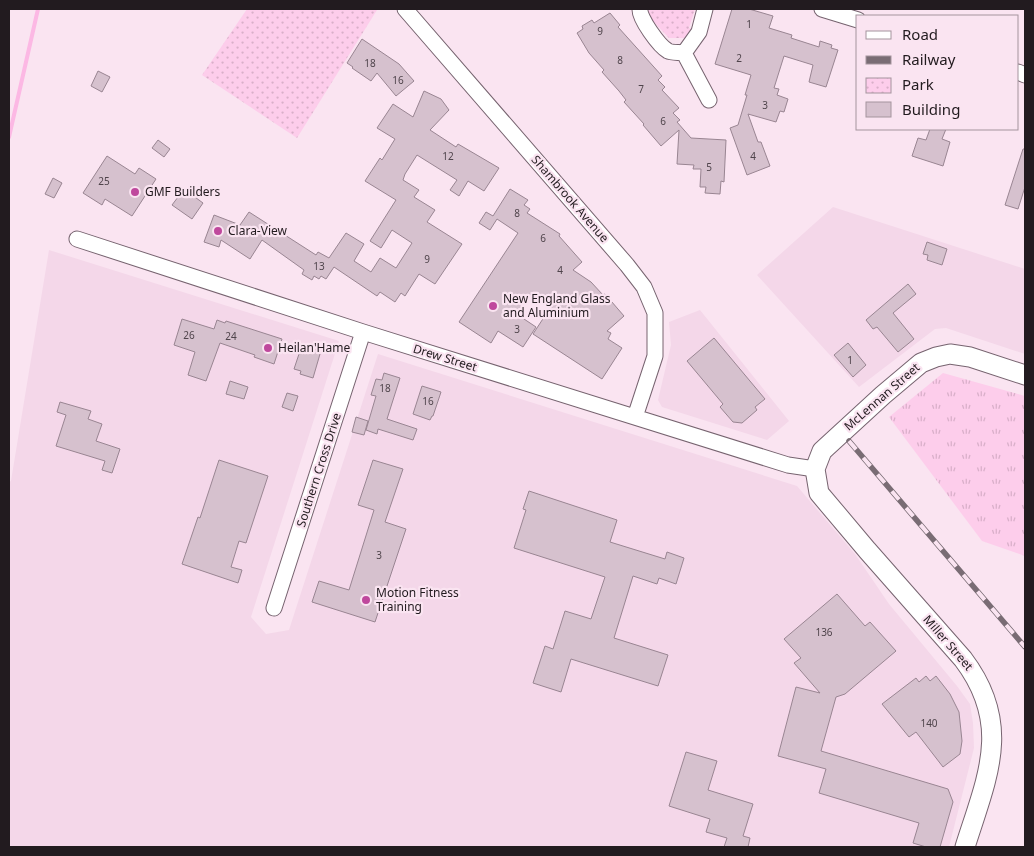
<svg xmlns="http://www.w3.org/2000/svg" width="1034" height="856" font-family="'Noto Sans',sans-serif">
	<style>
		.built { fill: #f4d7e9 }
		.grass { fill: url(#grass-tufts) }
		.park { fill: url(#park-dots) }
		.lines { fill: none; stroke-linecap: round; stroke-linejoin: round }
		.stream { stroke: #fcb8e4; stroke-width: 4 }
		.building { fill: #d6c1ce; stroke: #998592 }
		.minor-casing { stroke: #76636f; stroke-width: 17 }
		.tertiary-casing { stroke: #76636f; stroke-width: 21 }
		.minor { stroke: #fff; stroke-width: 15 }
		.tertiary { stroke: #fff; stroke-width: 19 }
		.rail-casing { stroke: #796c74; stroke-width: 5.5 }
		.rail { stroke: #fae4f1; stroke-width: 4; stroke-dasharray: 11; stroke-linecap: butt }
		.poi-dot { fill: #bf489d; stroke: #fae4f1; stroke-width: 2 }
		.labels { text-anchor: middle; stroke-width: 4.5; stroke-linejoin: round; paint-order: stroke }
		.number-label { font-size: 10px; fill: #4f444b }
		.poi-label { font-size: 12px; fill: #221b1f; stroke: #fae4f1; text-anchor: start }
		.street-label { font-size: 12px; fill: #221b1f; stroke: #fae4f1 }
	</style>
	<defs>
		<pattern id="grass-tufts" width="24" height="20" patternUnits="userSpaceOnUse" patternTransform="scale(1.25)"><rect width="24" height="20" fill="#fdcdeb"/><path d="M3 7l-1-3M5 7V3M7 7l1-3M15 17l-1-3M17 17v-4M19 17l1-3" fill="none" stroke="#d9afc9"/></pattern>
		<pattern id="park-dots" width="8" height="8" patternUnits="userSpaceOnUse" patternTransform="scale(1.25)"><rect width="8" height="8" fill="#fdcdeb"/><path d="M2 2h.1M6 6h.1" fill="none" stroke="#d9afc9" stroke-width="1.8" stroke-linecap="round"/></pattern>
	</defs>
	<rect width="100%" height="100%" fill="#fae4f1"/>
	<!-- built -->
	<path class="built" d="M833,207L1025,269V354L946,328L935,329L859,387L757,275Z
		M49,250L339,341L251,617L266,634L289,630L378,354L797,486L855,554L889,604L957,686L970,704L973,723L974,748L949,847H9V482L11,481Z
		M700,310L789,421L767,440L662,407L658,400L671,345L669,322Z"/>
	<!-- grass -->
	<path class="grass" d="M943,373L1025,396V556L982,541L889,417Z"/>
	<!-- park -->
	<path class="park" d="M247,9L377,10L297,138L202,75Z
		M647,9H695L689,28L695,30L684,38H669L648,16Z"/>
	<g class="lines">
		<!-- stream -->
		<path class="stream" d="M9,137L38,9"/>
	</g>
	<!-- building -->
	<path class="building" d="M732,9H749L773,16L769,28L792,35L791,38L819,47L820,41L832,45L831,48L838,50L826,87L809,82L813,65L784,56L774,88L779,89L777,95L788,99L784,112L780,111L776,122L748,114L758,142H761L770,166L747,175L730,128L738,125L747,95H745L751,75L715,64Z
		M610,13L620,25L618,27L662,76L658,80L665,87L662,90L679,108L673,113L680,120L677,122L691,138L726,140L724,182L721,181L720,194L705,193L706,187H700L701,169H693L694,165L677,164L679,130L661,146L643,125L644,124L624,102L626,100L619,91L602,72L604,70L589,53L577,33L583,29L582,26L592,20L594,23Z
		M362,39L399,64L414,81L396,96L377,73L371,81L352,68L353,67L347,63Z
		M98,71L110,77L102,92L91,86Z
		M424,91L441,99L449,110L430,130L456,147L458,144L499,168L484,191L468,181L459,196L450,190L457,180L417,155L405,174L403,180L419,190L414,197L435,210L427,222L462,244L435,284L419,274L405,296L401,293L395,302L380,292L377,296L334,267L326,279L321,276L319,279L314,276L312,280L302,274L304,270L262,240L250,259L221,240L219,247L204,242L214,215L240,225L249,212L316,255L318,252L329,258L346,233L364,244L354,261L371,272L380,258L396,268L412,243L392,230L381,248L370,241L396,200L365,181L380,158L382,160L395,139L377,128L393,104L413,117Z
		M930,129H946L942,139L950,142L943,166L912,156L918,138L926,140Z
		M158,140L170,149L164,157L152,148Z
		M1023,149H1025V187L1018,209L1005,205Z
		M107,156L135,174L139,168L156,179L132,216L105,199L102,205L83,193Z
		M53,178L62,183L54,198L45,194Z
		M184,189L203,203L192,219L172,205Z
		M510,189L528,200L524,205L530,209L527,213L560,234L559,236L582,262L573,270L591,282L603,295L605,294L624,316L607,331L611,333L608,339L622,348L602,379L533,334L552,305L532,292L518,315L536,327L523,347L498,331L491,343L459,322L518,233L497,219L490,230L479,223L486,212L493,216Z
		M927,242L947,249L942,265L927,260L928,255L923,254Z
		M908,284L916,294L893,313L914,339L898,352L877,327L873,329L866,320Z
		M182,319L214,329L217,320L225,323L226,321L282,339L274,364L254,357L255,355L220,343L206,381L188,375L195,352L174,345Z
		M714,338L765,399L755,407L757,410L742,423L733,422L720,407L723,404L687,361Z
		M848,343L866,365L853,377L834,355Z
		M302,345L318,350L317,353L320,354L313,378L300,374L301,371L294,369Z
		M384,373L400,378L387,419L417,429L413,440L378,429L377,434L366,430L376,396L371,395L376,379L382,380Z
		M230,381L248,387L244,399L226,394Z
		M422,386L441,392L433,416H432L430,420L413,414Z
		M287,393L298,396L293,411L282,407Z
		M60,402L91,411L88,419L102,424L96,441L120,449L112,473L102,470L105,461L56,446L66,415L57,412Z
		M356,417L368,421L364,435L352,432Z
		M219,460L268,476L246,543L239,541L231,567L242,570L238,583L182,564L198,517L200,518Z
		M373,460L403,469L385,522L406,529L375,622L312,602L319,581L349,590L374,510L358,505Z
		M529,491L617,520L610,542L665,559L667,552L684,558L676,584L659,578L657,584L633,576L614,638L668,655L658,686L571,659L561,692L533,683L545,646L553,649L565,611L591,619L605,577L514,548L526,510L523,509Z
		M837,594L865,626L870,622L896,651L845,694L836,697L821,751L948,789L953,802L940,847H926L913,843L919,823L819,793L826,769L778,756L796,687L820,693L794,663L801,658L784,639Z
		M926,676L930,681L936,676L950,694L959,712L962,741L960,754L943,767L916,732L909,737L882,704L916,678L919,682Z
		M686,752L717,761L708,790L753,804L743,836L750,838L748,847H724L727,838L706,832L710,819L669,806Z"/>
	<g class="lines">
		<!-- minor casing -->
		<g class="minor-casing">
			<path id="minor" d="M405,9L627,265L644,287L655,313V356L635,417
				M640,9C639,18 659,46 668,51C672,53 680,52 684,53
				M822,9L858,20
				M684,53L709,100
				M684,53L699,32L705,9
				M1018,72L1025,75
				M77,239L363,332L788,465L815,469
				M274,608L363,332"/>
		</g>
		<!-- tertiary casing -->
		<g class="tertiary-casing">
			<path id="tertiary" d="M965,847C987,777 1013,725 963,659L867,550L819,493L815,469L822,451L883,395L921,363L936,357L950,354L970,357L1025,375"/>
		</g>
		<!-- minor -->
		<use href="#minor" class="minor"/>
		<!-- tertiary -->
		<use href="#tertiary" class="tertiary"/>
		<!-- rail casing -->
		<g class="rail-casing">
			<path id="rail" d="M849,441L1025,647"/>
		</g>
		<!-- rail -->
		<use href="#rail" class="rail"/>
	</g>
	<!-- markers -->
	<g class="poi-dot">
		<circle cx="135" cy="192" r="5"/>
		<circle cx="218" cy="231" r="5"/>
		<circle cx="493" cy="306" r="5"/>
		<circle cx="268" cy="348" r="5"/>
		<circle cx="366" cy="600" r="5"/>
	</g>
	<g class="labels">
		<!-- number labels -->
		<g class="number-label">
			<text x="749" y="28">1</text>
			<text x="600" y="35">9</text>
			<text x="739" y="62">2</text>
			<text x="620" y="64">8</text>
			<text x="370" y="67">18</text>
			<text x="398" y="84">16</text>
			<text x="641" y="93">7</text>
			<text x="765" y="109">3</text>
			<text x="663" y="125">6</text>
			<text x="448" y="160">12</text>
			<text x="753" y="160">4</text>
			<text x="709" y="171">5</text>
			<text x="104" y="185">25</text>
			<text x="517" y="217">8</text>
			<text x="543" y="242">6</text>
			<text x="427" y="263">9</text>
			<text x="319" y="270">13</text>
			<text x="560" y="274">4</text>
			<text x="517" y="333">3</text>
			<text x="189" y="339">26</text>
			<text x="231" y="340">24</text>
			<text x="850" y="364">1</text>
			<text x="385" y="392">18</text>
			<text x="428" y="405">16</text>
			<text x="379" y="559">3</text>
			<text x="824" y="636">136</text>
			<text x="929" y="727">140</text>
		</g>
		<!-- poi labels -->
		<g class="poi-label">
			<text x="145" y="196">GMF Builders</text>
			<text x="228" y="235">Clara-View</text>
			<text x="503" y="303">New England Glass<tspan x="503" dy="14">and Aluminium</tspan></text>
			<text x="278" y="352">Heilan'Hame</text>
			<text x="376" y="597">Motion Fitness<tspan x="376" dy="14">Training</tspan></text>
		</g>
		<!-- street labels -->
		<g class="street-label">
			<text transform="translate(570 199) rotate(49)" y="4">Shambrook Avenue</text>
			<text transform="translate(445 358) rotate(17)" y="4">Drew Street</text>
			<text transform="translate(882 397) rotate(-41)" y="4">McLennan Street</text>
			<text transform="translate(319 470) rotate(-72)" y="4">Southern Cross Drive</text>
			<text transform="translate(948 643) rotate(49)" y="4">Miller Street</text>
		</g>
	</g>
	<!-- border -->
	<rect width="1034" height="856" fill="none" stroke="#221b1f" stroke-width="20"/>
	<!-- legend -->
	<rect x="856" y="15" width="162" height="115" fill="#fae4f1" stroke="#a4949d"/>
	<rect x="866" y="31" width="25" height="8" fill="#ffffff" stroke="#a4949d"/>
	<text x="902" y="40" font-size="15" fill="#221b1f">Road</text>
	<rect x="866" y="56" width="25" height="8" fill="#796c74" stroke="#a4949d"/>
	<text x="902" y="65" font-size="15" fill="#221b1f">Railway</text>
	<rect x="866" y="78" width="25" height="15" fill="url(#park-dots)" stroke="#a4949d"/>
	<text x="902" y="90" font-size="15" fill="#221b1f">Park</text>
	<rect x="866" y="102" width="25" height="15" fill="#d6c1ce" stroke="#a4949d"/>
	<text x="902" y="115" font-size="15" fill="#221b1f">Building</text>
</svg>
